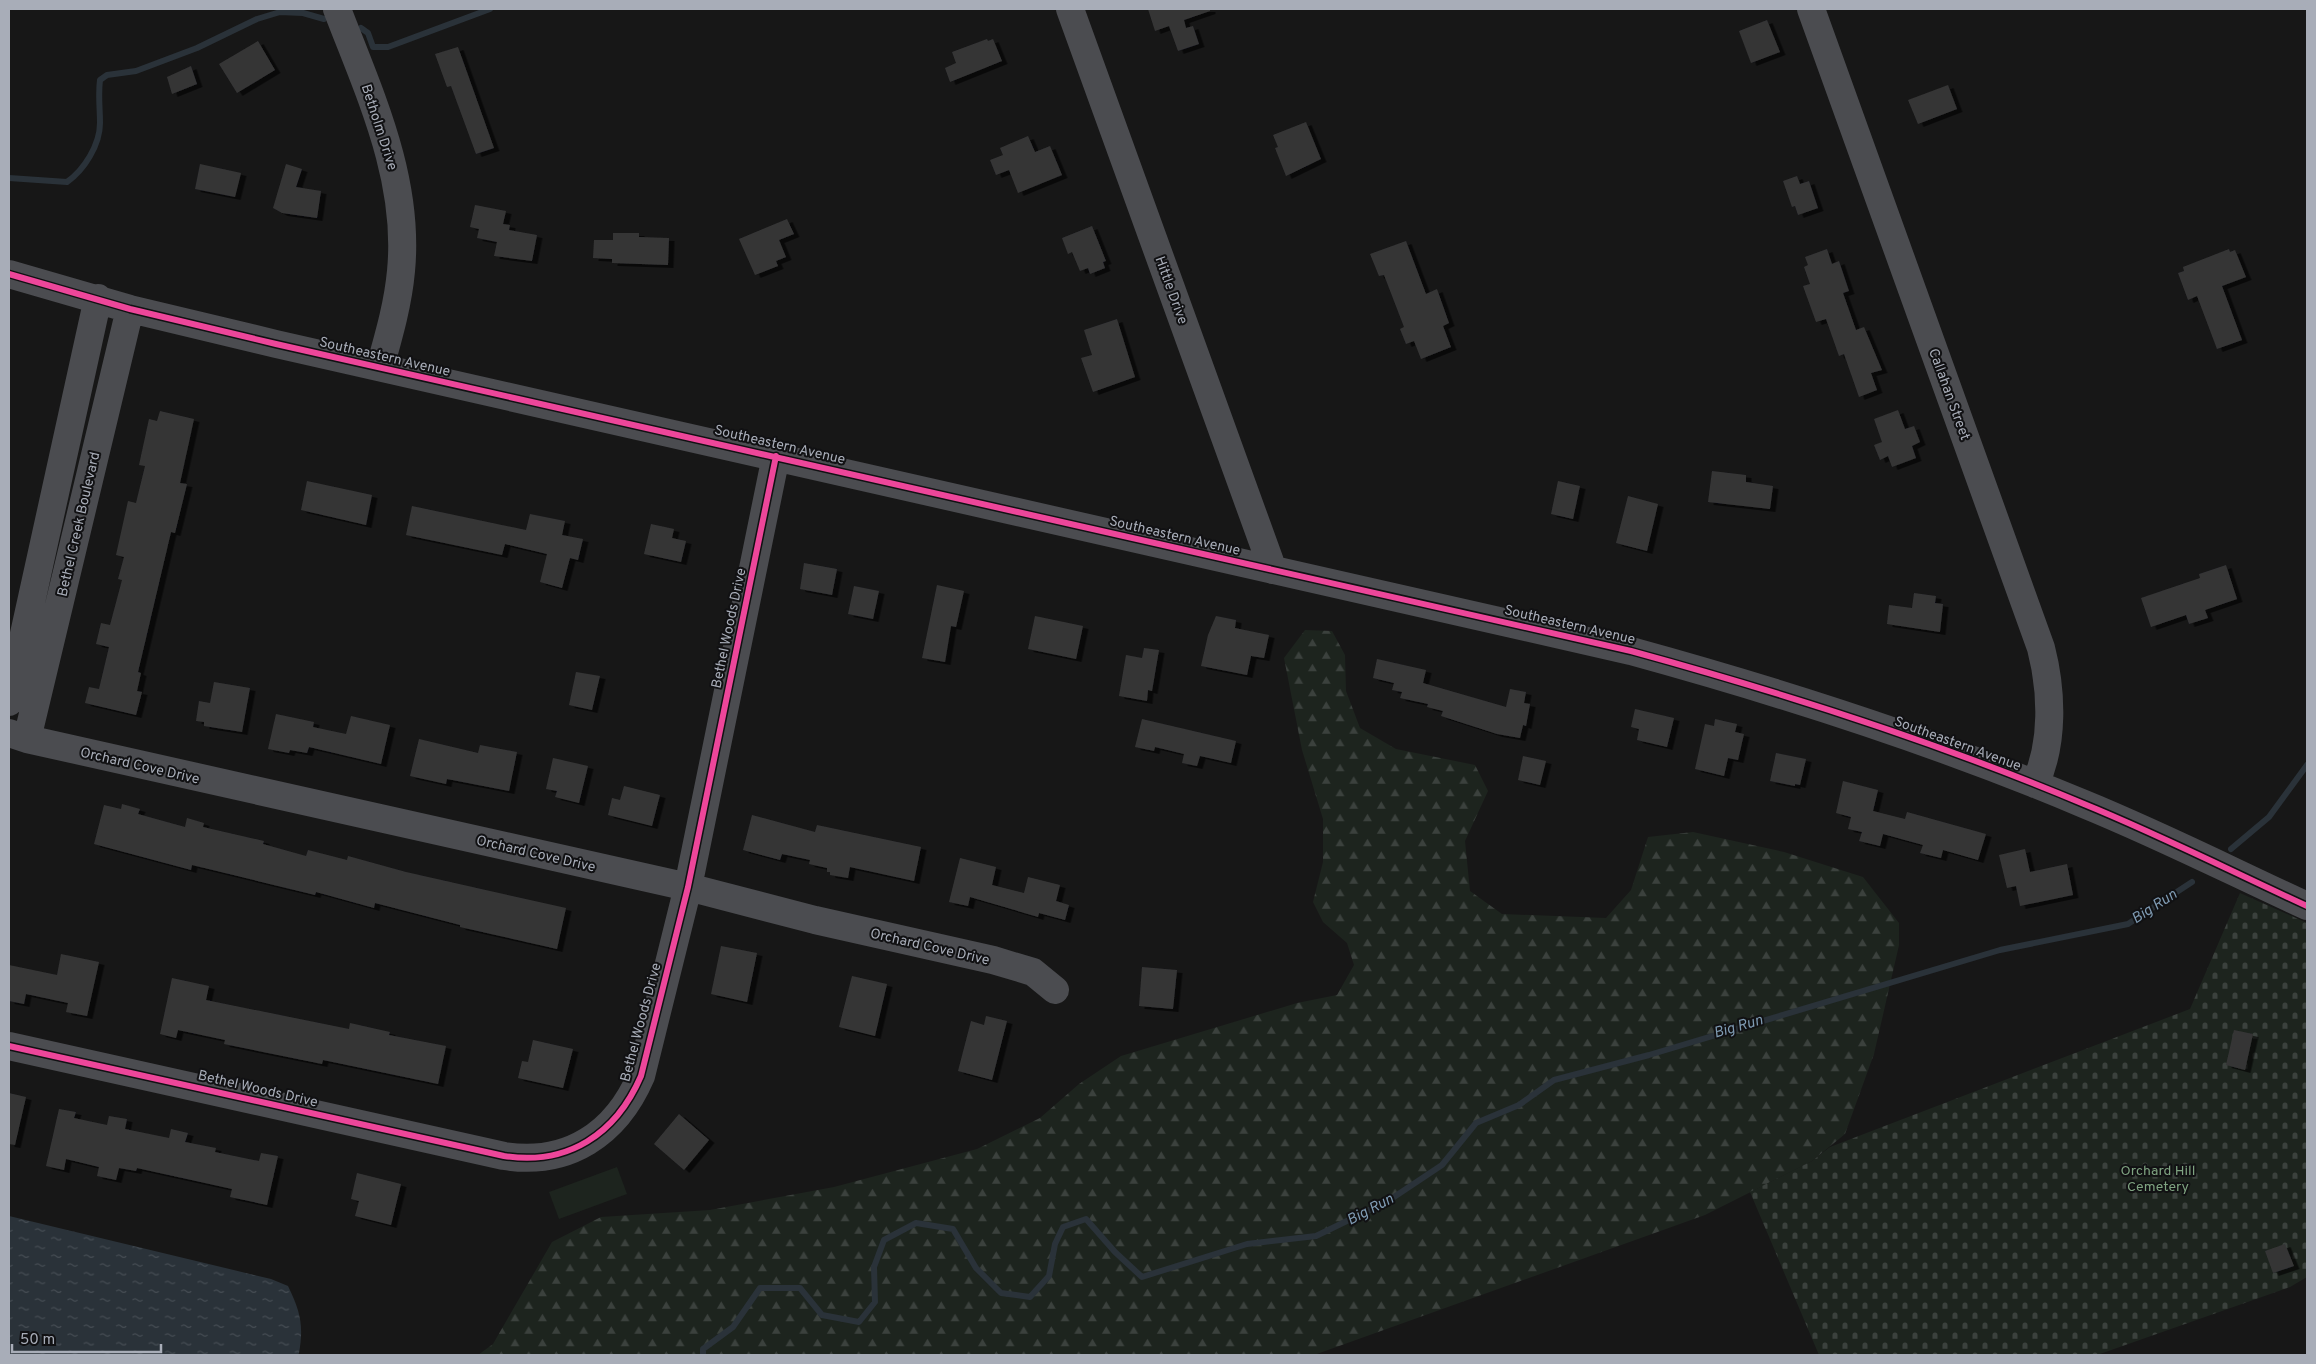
<svg xmlns="http://www.w3.org/2000/svg" width="2316" height="1364" font-family="Overpass,sans-serif">
	<style>
		.green { fill: #1d241e }
		.forest { fill: url(#forest-firs) }
		.cemetery { fill: url(#cemetery-stones) }
		.water { fill: url(#water-ripples) }
		.lines { fill: none; stroke-linecap: round; stroke-linejoin: round }
		.stream { stroke: #2a3239; stroke-width: 6 }
		.building { fill: #353536; filter: url(#shadow) }
		.minor { stroke: #4b4c50; stroke-width: 28 }
		.cycleway-casing { stroke: #111113; stroke-width: 9 }
		.cycleway { stroke: #ed469a; stroke-width: 6 }
		.labels { text-anchor: middle; stroke-width: 4; stroke-linejoin: round; paint-order: stroke }
		.street-label { font-size: 14px; fill: #a8adb8; stroke: #111113 }
		.park-label { font-size: 14px; fill: #7fa381; stroke: #111113 }
		.water-label { font-size: 15px; font-style: italic; fill: #7f9bb3; stroke: #111113 }
	</style>
	<defs>
		<pattern id="forest-firs" width="22" height="20" patternUnits="userSpaceOnUse" patternTransform="scale(1.25)"><rect width="22" height="20" fill="#1d241e"/><path d="M5 1l3.5 6h-7zM16 11l3.5 6h-7z" fill="#3b413d"/></pattern>
		<pattern id="cemetery-stones" width="16" height="16" patternUnits="userSpaceOnUse" patternTransform="scale(1.25)"><rect width="16" height="16" fill="#1d241e"/><path d="M2 7V4a2 2 0 0 1 4 0v3zM10 15v-3a2 2 0 0 1 4 0v3z" fill="#3b413d"/></pattern>
		<pattern id="water-ripples" width="26" height="14" patternUnits="userSpaceOnUse" patternTransform="scale(1.25)"><rect width="26" height="14" fill="#2a3239"/><path d="M2 4q2-2 4 0t4 0M15 11q2-2 4 0t4 0" fill="none" stroke="#464d54"/></pattern>
		<filter id="shadow"><feDropShadow dx="5.5" dy="3" stdDeviation="0" flood-color="#0009"/></filter>
	</defs>
	<rect width="100%" height="100%" fill="#171717"/>
	<!-- green -->
	<path class="green" d="M617,1167L627,1194L559,1219L549,1192Z"/>
	<!-- forest -->
	<path class="forest" d="M1305,630L1332,631L1345,655L1346,691L1360,728L1396,749L1475,765L1488,791L1465,841L1470,891L1502,914L1606,918L1631,890L1648,837L1693,832L1784,852L1863,877L1899,923V945L1874,1054L1845,1134L1812,1161L1705,1215L1314,1355H478L493,1344L552,1242L601,1217L710,1210L834,1187L977,1149L1040,1118L1079,1084L1121,1056L1297,1003L1337,995L1354,965L1347,943L1323,922L1313,902L1323,862V819L1302,750L1284,658Z"/>
	<!-- cemetery -->
	<path class="cemetery" d="M2240,893L2307,923V1277L2290,1287L2097,1355H1819L1750,1192L1812,1161L1830,1147L2190,1009Z"/>
	<!-- water -->
	<path class="water" d="M9,1216L271,1279L288,1286C300,1311 304,1325 299,1353L298,1355H9Z"/>
	<g class="lines">
		<!-- stream -->
		<path class="stream" d="M361,28L368,33L373,47H388L490,9
			M9,178L67,182C84,170 100,145 100,123C100,108 98,95 100,80L107,75L136,71L197,48L257,19L280,12L303,13L324,19
			M2231,849L2269,817L2307,765
			M703,1355V1349L733,1327L760,1288H800L822,1315L859,1322L875,1302L874,1267L884,1240L916,1223L953,1229L976,1268L1001,1293L1030,1297L1049,1276L1055,1244L1063,1227L1086,1219L1115,1252L1142,1277L1247,1244L1316,1236L1388,1201L1442,1165L1476,1123L1519,1105L1554,1080L1649,1055L2000,950L2128,924L2192,882"/>
	</g>
	<!-- building -->
	<path class="building" d="M1148,9H1210V11L1184,20L1186,28L1193,26L1199,44L1178,51L1169,26L1155,31Z
		M1767,20L1780,52L1751,63L1739,31Z
		M987,39L988,41L993,39L1002,61L950,82L945,68L956,63L952,52Z
		M258,41L275,70L237,93L219,64Z
		M458,47L494,148L476,154L451,86L447,87L435,54Z
		M191,66L197,84L172,94L167,77Z
		M1948,85L1957,109L1918,124L1908,100Z
		M1306,122L1321,159L1286,176L1275,148L1278,147L1273,135Z
		M1028,136L1035,152L1050,146L1062,175L1018,193L1009,170L996,175L990,160L1003,155L1000,148Z
		M200,164L241,173L235,197L195,189Z
		M286,164L302,169L296,187L321,191L317,218L282,213L273,208Z
		M1797,176L1800,184L1809,181L1818,208L1798,215L1795,206L1792,207L1783,181Z
		M475,205L506,211L503,224L510,225L509,230L537,235L532,261L494,256L497,242L477,238L479,229L470,227Z
		M787,219L794,234L779,240L786,257L776,261L778,266L755,275L739,239Z
		M1092,226L1106,261L1103,262L1105,268L1090,274L1088,268L1080,271L1072,252L1068,254L1062,238Z
		M613,233H639V237L669,238L668,265L612,263V259L593,258L594,240H613Z
		M1406,241L1426,294L1437,289L1449,323L1443,326L1451,347L1421,359L1414,341L1406,344L1400,329L1404,327L1384,275L1379,276L1370,254Z
		M1827,249L1832,264L1839,261L1849,291L1843,293L1856,330L1864,327L1882,370L1871,373L1877,390L1859,397L1844,354L1839,356L1826,319L1816,322L1803,286L1810,284L1804,267L1808,265L1805,257Z
		M2229,249L2230,252L2235,250L2246,277L2222,286L2242,340L2217,349L2197,296L2188,300L2178,273L2184,271L2183,267Z
		M1117,319L1135,377L1093,392L1081,358L1092,355L1084,330Z
		M1898,410L1905,429L1914,426L1920,442L1912,446L1916,458L1892,467L1888,456L1880,460L1874,445L1882,442L1874,419Z
		M160,411L194,419L180,483L187,484L175,533L171,532L138,672L141,673L137,691L142,692L136,715L85,703L89,687L99,689L109,647L96,644L101,623L110,625L122,580L118,579L124,557L116,555L128,501L136,503L145,466L139,465L149,419L157,421Z
		M1712,471L1746,475V482L1773,486L1770,509L1708,502Z
		M307,481L372,495L366,525L301,510Z
		M1558,481L1580,486L1573,519L1551,514Z
		M1628,496L1658,504L1647,551L1616,543Z
		M412,506L526,530L530,514L565,521L562,535L583,539L578,560L570,558L562,588L540,582L547,554L505,544L502,555L406,535Z
		M651,524L674,529L672,538L686,541L681,562L644,554Z
		M804,563L837,569L832,595L800,589Z
		M2226,565L2237,599L2205,610L2208,618L2189,624L2186,615L2151,627L2141,598L2200,578L2199,574Z
		M937,585L964,591L956,627L951,626L945,662L922,658Z
		M854,586L879,591L873,619L848,614Z
		M1914,593L1936,596L1935,603L1943,604L1940,632L1887,624L1889,605L1912,608Z
		M1035,616L1083,626L1076,659L1028,649Z
		M1216,616L1236,620L1235,628L1269,635L1264,658L1251,656L1247,675L1201,666L1208,635Z
		M1144,648L1159,650L1152,691L1148,690L1147,701L1119,696L1126,655L1142,658Z
		M1377,659L1426,670L1423,683L1506,707L1510,689L1526,692L1524,703L1530,704L1526,726L1523,725L1520,738L1497,734L1441,716L1443,711L1427,707L1428,704L1400,698L1402,692L1392,690L1394,683L1373,678Z
		M576,672L600,676L592,710L569,705Z
		M214,682L250,688L242,732L204,726V722L196,721L199,701L210,703Z
		M1635,709L1674,718L1667,747L1637,740L1639,729L1631,727Z
		M276,714L314,722L313,727L346,734L351,716L390,725L381,764L309,747L307,753L290,750L289,753L268,749Z
		M1142,719L1236,741L1231,763L1200,756L1197,766L1182,763L1184,754L1155,747L1154,751L1135,747Z
		M1715,719L1737,724L1735,732L1744,734L1738,760L1728,758L1724,776L1695,769L1705,724L1714,726Z
		M419,739L478,753L480,745L517,752L509,791L447,779L446,784L410,776Z
		M1776,753L1806,759L1800,785L1795,784V786L1770,781Z
		M1523,756L1546,761L1540,785L1518,780Z
		M553,758L588,766L579,803L555,797L557,791L546,789Z
		M1843,781L1878,790L1873,811L1905,819L1907,812L1986,834L1978,860L1943,850L1941,858L1920,853L1923,845L1883,834L1880,846L1859,841L1862,832L1848,829L1851,817L1836,813Z
		M624,786L660,795L652,826L608,815L612,798L620,800Z
		M122,804L140,809L138,814L185,827L187,818L204,823L203,827L264,841L263,844L306,856L308,850L347,860L348,856L406,872L566,908L557,949L460,927V925L375,903L374,908L316,892L315,895L192,865L191,870L94,844L104,805L121,809Z
		M752,815L815,832L817,825L921,847L914,881L850,867L848,878L830,875V872H827V868L809,864L810,860L782,854L780,860L743,850Z
		M2025,849L2030,872L2067,864L2073,895L2020,906L2016,886L2007,888L1999,855Z
		M960,858L996,867L992,885L1024,893L1028,877L1060,885L1056,901L1069,905L1065,920L1039,913L1038,917L970,897L968,906L949,902Z
		M721,946L757,953L747,1002L711,994Z
		M61,954L99,962L87,1016L66,1012L68,1003L26,994L24,1004L9,1001V965L57,975Z
		M1142,967L1177,970L1173,1009L1139,1006Z
		M852,976L887,984L875,1036L839,1027Z
		M172,978L209,986L206,1000L349,1029L350,1023L390,1032L389,1035L446,1046L438,1084L323,1060L322,1064L224,1044L225,1040L178,1030L176,1038L160,1034Z
		M986,1016L1007,1021L992,1080L958,1071L971,1021L984,1025Z
		M2234,1030L2253,1034L2245,1070L2226,1065Z
		M533,1040L573,1049L563,1088L518,1078L522,1061L528,1062Z
		M9,1093L26,1097L15,1145L9,1144Z
		M59,1109L76,1112L74,1118L107,1125L109,1116L127,1119L125,1129L169,1138L171,1129L188,1133L185,1142L216,1148L215,1152L259,1161L261,1153L278,1156L267,1205L230,1197L232,1189L137,1168L136,1171L119,1168L116,1180L97,1176L99,1167L66,1159L64,1170L46,1166Z
		M679,1114L709,1140L684,1170L654,1144Z
		M357,1173L401,1184L391,1225L355,1216L359,1201L351,1199Z
		M2285,1244L2294,1266L2273,1273L2265,1251Z"/>
	<g class="lines">
		<!-- minor -->
		<path class="minor" d="M337,9C369,93 410,178 401,271C398,304 389,335 380,367
			M1070,9L1273,570
			M1811,9L2041,648C2052,691 2054,743 2035,784
			M9,274L130,309L276,344L1631,651C1784,693 1937,742 2084,804C2160,835 2233,872 2307,906
			M9,702L98,298
			M9,733L27,739L688,887L815,920L993,960L1033,972L1055,990
			M27,739L130,309
			M9,1046L504,1156C568,1166 616,1134 641,1076L688,887L776,456"/>
		<!-- cycleway casing -->
		<g class="cycleway-casing">
			<path id="cycleway" d="M9,274L130,309L276,344L1631,651C1784,693 1937,742 2084,804C2160,835 2233,872 2307,906
				M9,1046L504,1156C568,1166 616,1134 641,1076L688,887L776,456"/>
		</g>
		<!-- cycleway -->
		<use href="#cycleway" class="cycleway"/>
	</g>
	<g class="labels">
		<!-- street labels -->
		<g class="street-label">
			<text transform="translate(380 127) rotate(72)" y="5">Betholm Drive</text>
			<text transform="translate(1172 290) rotate(70)" y="5">Hittle Drive</text>
			<text transform="translate(385 356) rotate(13)" y="5">Southeastern Avenue</text>
			<text transform="translate(1950 394) rotate(70)" y="5">Callahan Street</text>
			<text transform="translate(780 444) rotate(13)" y="5">Southeastern Avenue</text>
			<text transform="translate(78 524) rotate(-77)" y="5">Bethel Creek Boulevard</text>
			<text transform="translate(1175 535) rotate(13)" y="5">Southeastern Avenue</text>
			<text transform="translate(1570 624) rotate(13)" y="5">Southeastern Avenue</text>
			<text transform="translate(728 628) rotate(-78)" y="5">Bethel Woods Drive</text>
			<text transform="translate(1958 743) rotate(20)" y="5">Southeastern Avenue</text>
			<text transform="translate(140 765) rotate(13)" y="5">Orchard Cove Drive</text>
			<text transform="translate(536 853) rotate(13)" y="5">Orchard Cove Drive</text>
			<text transform="translate(930 946) rotate(13)" y="5">Orchard Cove Drive</text>
			<text transform="translate(640 1022) rotate(-75)" y="5">Bethel Woods Drive</text>
			<text transform="translate(258 1088) rotate(13)" y="5">Bethel Woods Drive</text>
		</g>
		<!-- park labels -->
		<g class="park-label">
			<text x="2158" y="1175">Orchard Hill<tspan x="2158" dy="16">Cemetery</tspan></text>
		</g>
		<!-- water labels -->
		<g class="water-label">
			<text transform="translate(2154 906) rotate(-33)" y="5">Big Run</text>
			<text transform="translate(1738 1026) rotate(-16)" y="5">Big Run</text>
			<text transform="translate(1370 1209) rotate(-28)" y="5">Big Run</text>
		</g>
	</g>
	<!-- border -->
	<rect width="2316" height="1364" fill="none" stroke="#a8adb8" stroke-width="20"/>
	<!-- scale -->
	<path d="M12 1344v8h149v-8" fill="none" stroke="#a8adb8" stroke-width="2.5"/>
	<text x="20" y="1344" font-size="15" fill="#a8adb8" stroke="#111113" stroke-width="4" paint-order="stroke">50 m</text>
</svg>
